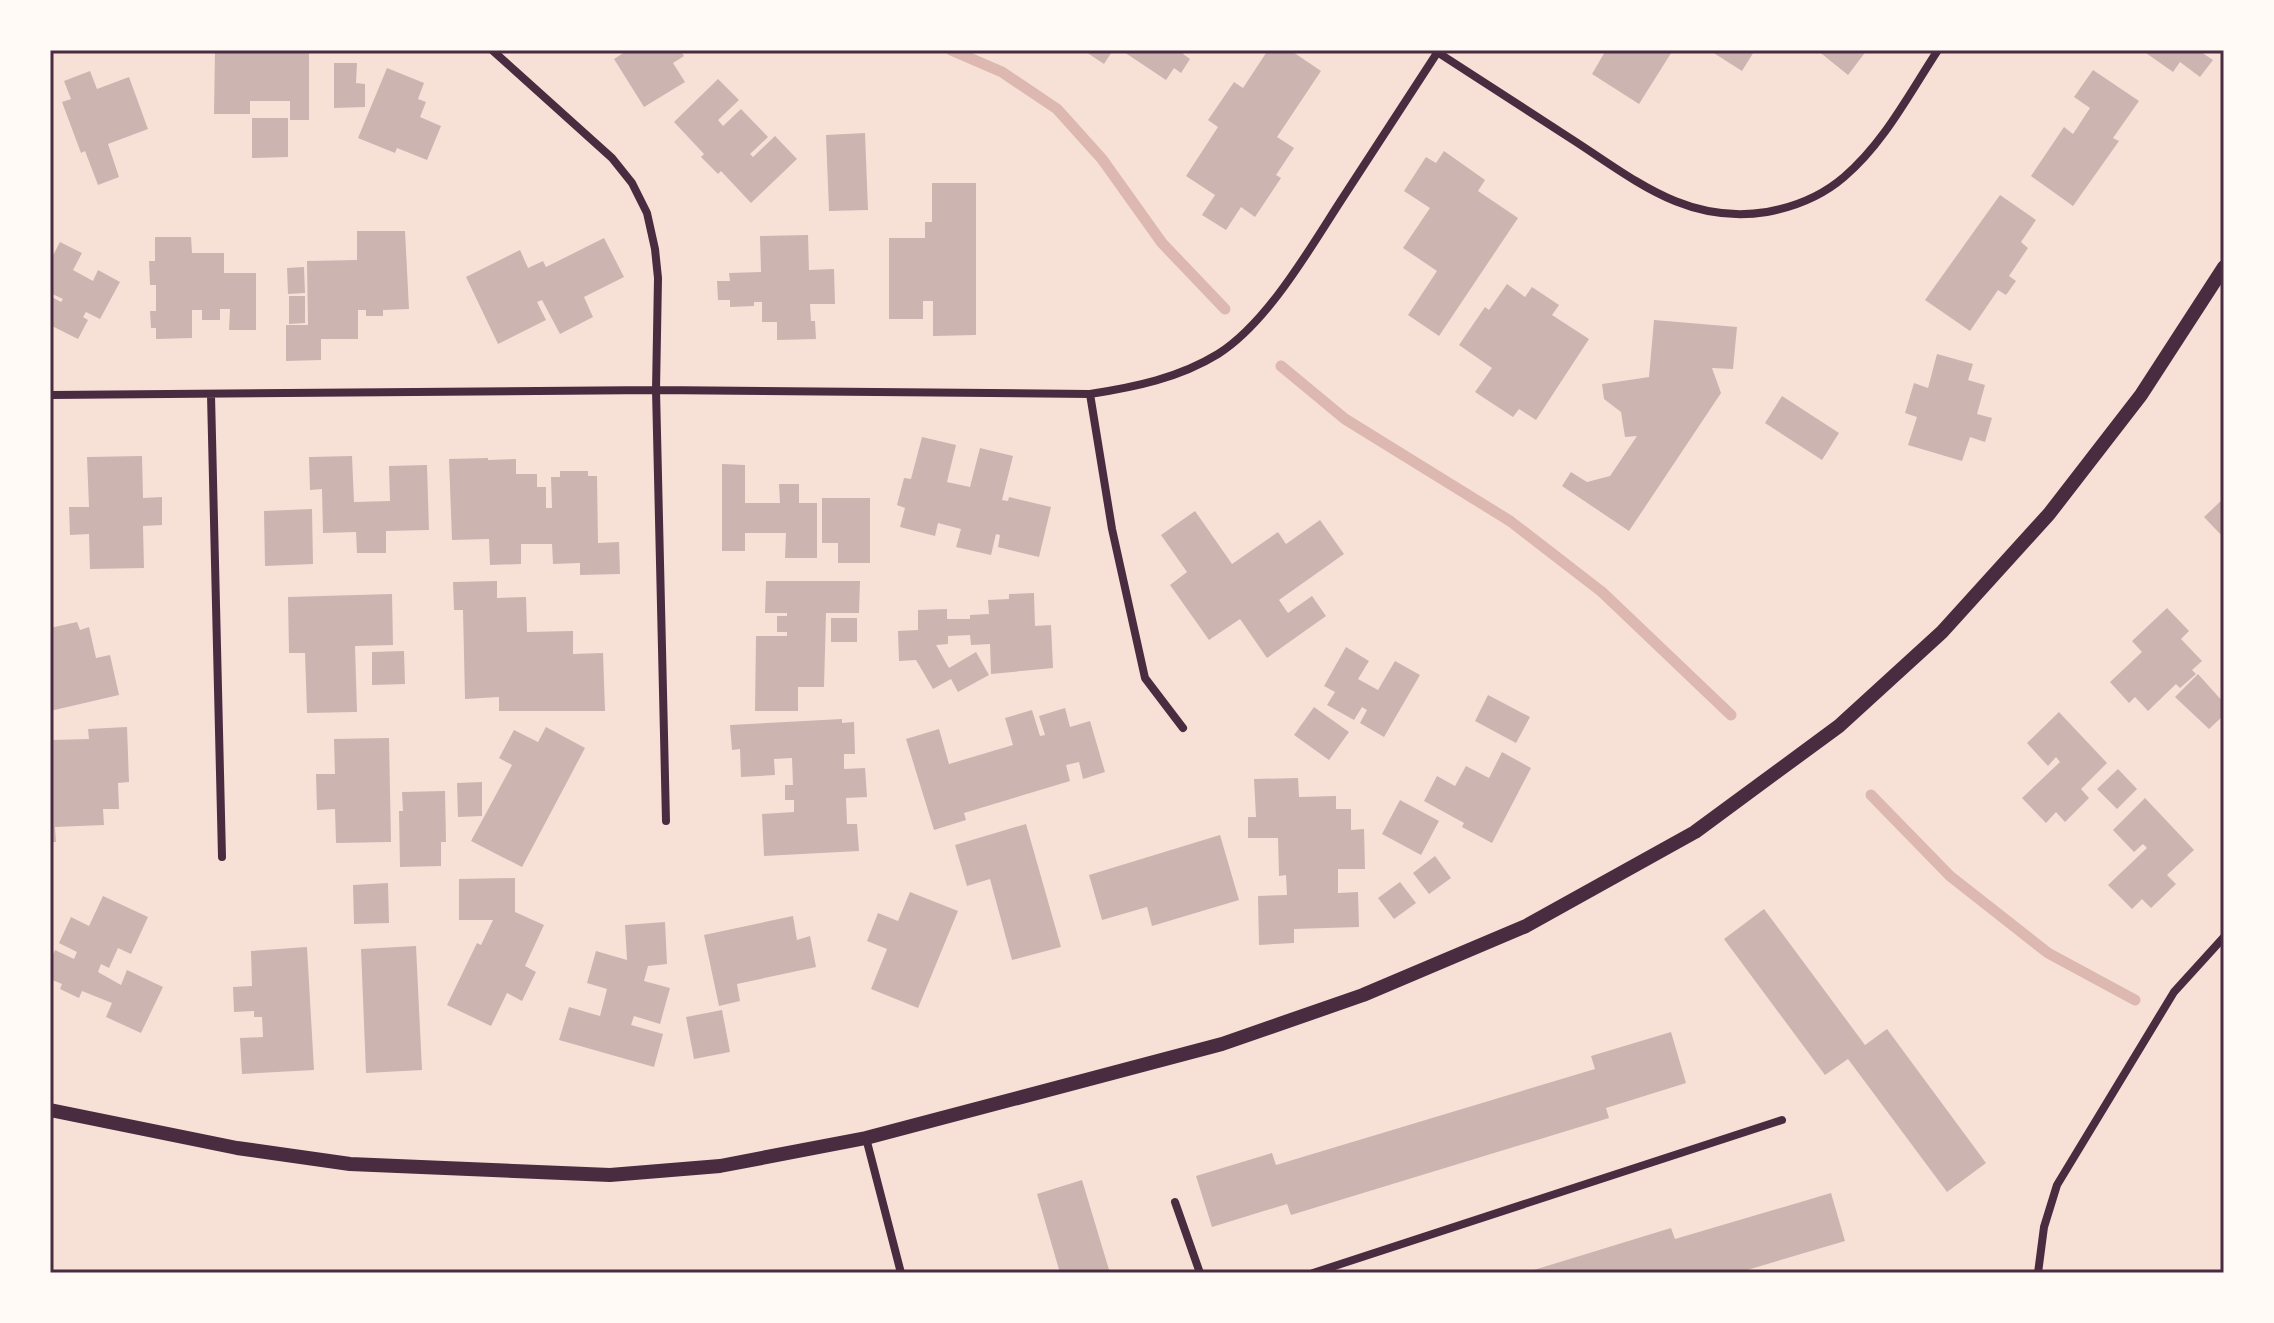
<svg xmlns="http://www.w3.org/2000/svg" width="2274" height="1323" font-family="'Titillium Web',sans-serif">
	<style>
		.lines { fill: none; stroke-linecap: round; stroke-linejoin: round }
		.stream { stroke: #dcb8b0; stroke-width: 11 }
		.building { fill: #ccb4b1 }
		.minor { stroke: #4a2c40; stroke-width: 8 }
		.tertiary { stroke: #4a2c40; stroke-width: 14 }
		.neatline { fill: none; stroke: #4a2c40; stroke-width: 3 }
	</style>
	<rect width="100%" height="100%" fill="#f7e1d7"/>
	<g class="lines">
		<!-- stream -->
		<path class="stream" d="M951,50L1002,72L1057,109L1102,159L1162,243L1225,309
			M1281,366L1345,419L1510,521L1602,592L1731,715
			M1871,795L1950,876L2048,953L2135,1000"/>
	</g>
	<!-- building -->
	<path class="building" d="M215,50L309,51V120H290V101H250V114H214Z
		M628,50H680L684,56L673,63L685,82L644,107L614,59Z
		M1083,50H1113L1104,64Z
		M1121,50H1186L1183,54L1190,59L1181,73L1174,68L1166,80Z
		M1268,50H1290L1321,71L1277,137L1294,148L1276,175L1281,178L1255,217L1241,207L1226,230L1202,215L1215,195L1186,176L1218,127L1208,120L1234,82L1243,88Z
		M1606,50H1673L1639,104L1592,74Z
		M1709,50H1755L1742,71Z
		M1817,50H1867L1848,75Z
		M2149,50H2198L2213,60L2200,77L2180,62L2173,72L2146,53Z
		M334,63H357L356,83L365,84V107L334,108Z
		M387,68L424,83L418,99L426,102L420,117L441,126L427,160L397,148L395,153L358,138Z
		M2093,70L2139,101L2113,138L2119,141L2073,206L2031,176L2064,127L2073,134L2090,108L2074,97Z
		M90,71L97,89L129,77L148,129L108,144L119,177L98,185L85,151L81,153L62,102L71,99L64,81Z
		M718,79L739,100L718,120L723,126L741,109L768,137L750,154L753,157L775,136L797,159L751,203L721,171L718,174L701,157L704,154L674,122Z
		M252,118H288V157L252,158Z
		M865,133L868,210L829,211L826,135Z
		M1444,151L1485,180L1478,191L1518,218L1439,336L1408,315L1437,271L1403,248L1430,208L1404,191L1426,157L1436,163Z
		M932,183H976V335L933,336V301H923V319H889V238H925V222H932Z
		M2000,195L2036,220L2021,242L2028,248L2009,276L2016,281L2006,295L1998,290L1970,331L1925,300Z
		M357,231H405L409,309L383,310V316H366V310H358V339H321V360L286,361V325H308L307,261L357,260Z
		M808,235L809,270L834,269L835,304H810L811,321H815L816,339L777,340V322H762V302H754V306L730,307V300H718L717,281H730L729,273L761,272L760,236Z
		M155,237H191L192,253H224V273H256V330H229L230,309H220V320H202V310H192V338L156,339V328H151L150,311H156V285H150L149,261H155Z
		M604,238L624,277L584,297L593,317L560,334L542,300L537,302L546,320L498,344L466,277L520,250L528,268L543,261L546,267Z
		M60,242L82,253L73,270L93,281L98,270L120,282L100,319L86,312L83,317L88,320L78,339L50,325V296L61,302L63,299L50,293V261Z
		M304,267L305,293L288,294L287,268Z
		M1507,284L1525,297L1532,287L1559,305L1552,315L1589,339L1536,420L1519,409L1513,417L1475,392L1492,368L1459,345L1485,307L1489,310Z
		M289,296H305V323L289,324Z
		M1654,320L1737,327L1733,369L1712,368L1721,393L1629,531L1562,486L1571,472L1587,482L1610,476L1637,436L1625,437L1621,412L1604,399L1602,384L1649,377Z
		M1937,354L1973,364L1968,380L1985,385L1977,414L1992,418L1985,442L1970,437L1962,461L1908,445L1917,417L1905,413L1914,383L1928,388Z
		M1782,396L1839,433L1822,460L1765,423Z
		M922,437L956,445L947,482L970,487L980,448L1013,456L1002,500L1008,501L1009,497L1051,507L1039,557L998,547L1000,535L996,534L991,555L956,547L961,529L938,523L935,536L900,527L905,508L897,505L904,478L911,479Z
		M142,456L143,498L162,497V525L143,526L144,568L90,569L89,534L70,535L69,507H89L87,457Z
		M352,456L354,502L390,501L389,466L427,465L429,530L386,531V553H357L356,532L323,533L322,489L310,490L309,457Z
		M488,458V460L516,459V474H537V487H546V508H552L551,477H560V471H588V476H597L598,543L619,542L620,574L580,575V563L553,564L552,544H521V564L490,565L489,539L452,540L449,459Z
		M722,464L745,465V503H780L779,484H799V503H817V558H785L786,533H745V551H722Z
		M822,498H870V563H838V543H822Z
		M2224,498V538L2204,517Z
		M312,509L313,564L265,566L264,511Z
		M1195,511L1232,564L1278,532L1286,544L1320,520L1344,554L1279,600L1288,613L1312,596L1326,616L1267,658L1240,619L1209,640L1170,585L1187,572L1161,535Z
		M497,581V598L526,597L527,632L573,631V654L603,653L605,711H499V697L465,699L463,610H454L453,582Z
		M766,581H860L859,613H826L824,687H798V711H755L756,636H787V632H777V616H787V613H765Z
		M1034,593L1035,626L1051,625L1053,668L991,674L990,644L971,645L970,635L948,636V644L936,645L949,668L976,652L989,675L958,692L951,679L933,689L916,660L899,661L898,631L918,630V610L947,609V619H970V615L989,614L988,600L1009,599V594Z
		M392,594L393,645L355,646L357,712L307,713L305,653H289L288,597Z
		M2167,608L2189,631L2181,639L2202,661L2192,670L2196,674L2180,688L2176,684L2148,711L2135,697L2129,703L2110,682L2142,652L2132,641Z
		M831,618H857V642H831Z
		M77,622L80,630L89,627L96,658L110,655L119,695L50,711V628Z
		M1346,647L1369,661L1358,679L1378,690L1395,661L1420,675L1384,737L1360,723L1367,710L1362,707L1354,720L1327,705L1335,692L1324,686Z
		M404,651L405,684L372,685V652Z
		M2198,674L2224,703V715L2209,729L2175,697Z
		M1488,695L1530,717L1516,743L1475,721Z
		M1314,707L1349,732L1329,760L1294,735Z
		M1065,708L1070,727L1090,721L1105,772L1083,779L1079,762L1066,765L1070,781L964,813L966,820L934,830L906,739L939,729L949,764L1013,745L1005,718L1032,710L1040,736L1045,735L1039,716Z
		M2059,712L2107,763L2081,789L2089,798L2065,822L2056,812L2046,823L2022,798L2060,762L2056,757L2048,766L2027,743Z
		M842,719V723L854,722L855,754H844V769L865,768L867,797L846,798L847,824H857L859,851L764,856L762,814L794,812V800H785V785H793L792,758L774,759L775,775L741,777L740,749L732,750L730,725Z
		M127,727L129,782L118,783L119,809H103L104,825L55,827L56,842H50L51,740L89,739L88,729Z
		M546,727L585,748L522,867L471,841L512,765L499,758L514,730L538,742Z
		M389,738L391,842L336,843L335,809L317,810L316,774H335L334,739Z
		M1502,752L1531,768L1492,843L1462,827L1464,823L1424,801L1437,776L1455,786L1466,766L1489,778Z
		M2118,769L2137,789L2117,809L2097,789Z
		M1298,778L1299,797L1336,796V809H1351V830L1364,829L1365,869H1338V893L1358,892L1359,927L1294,929V943L1259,945L1258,896L1287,895L1286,875L1279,876L1278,838H1248V817H1256L1254,779Z
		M482,782V816L458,817L457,783Z
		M445,791L446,842H441V866L400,867L399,811H403L402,792Z
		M2145,798L2194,850L2167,875L2176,884L2151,908L2142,899L2132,909L2108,885L2147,848L2143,844L2134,852L2113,830Z
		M1400,800L1439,821L1421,855L1382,834Z
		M1026,824L1061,947L1012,960L990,879L967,886L955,845Z
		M1220,835L1239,900L1152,926L1147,907L1102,920L1089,875Z
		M1435,856L1451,878L1429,894L1413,873Z
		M515,878V912L544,925L525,966L536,972L522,1001L507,993L491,1026L447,1005L477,943L481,945L493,920H459V879Z
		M1400,882L1416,903L1394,919L1378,898Z
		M388,883L389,923L354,924L353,885Z
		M910,892L958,911L918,1008L871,989L887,949L867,941L878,913L898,921Z
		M103,896L148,917L131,954L118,948L109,968L101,964L98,972L121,985L127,970L163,987L141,1033L106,1017L112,1003L82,991L79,998L60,989L62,984L50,979V961L55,950L74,959L77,952L59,943L71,917L89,926Z
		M1764,909L1865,1045L1887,1029L1986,1163L1947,1192L1848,1059L1825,1075L1724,939Z
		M793,916L797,940L810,936L816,967L737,984L740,1001L719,1006L704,935Z
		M665,922L667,964L648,966L644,981L670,988L660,1024L634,1016L631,1025L663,1034L654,1067L559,1040L569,1007L600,1016L607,989L587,983L596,951L627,960L625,925Z
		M416,946L422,1070L366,1073L361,949Z
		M307,947L314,1070L242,1074L240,1038L263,1037L262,1017H254V1011L234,1012L233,987L252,986L251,951Z
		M722,1010L730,1052L694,1059L686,1017Z
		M1671,1032L1686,1083L1606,1108L1609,1118L1291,1215L1287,1204L1212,1227L1196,1176L1272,1153L1276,1165L1595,1069L1591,1056Z
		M1082,1180L1110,1273H1060L1037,1194Z
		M1831,1193L1845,1241L1737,1273H1524L1671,1228L1675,1239Z"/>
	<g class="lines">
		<!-- minor -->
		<path class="minor" d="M492,50L612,158L632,183L647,213L655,249L658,278L656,390L666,821
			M1434,50C1480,80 1526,110 1573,140C1635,180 1687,225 1767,212C1794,207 1822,196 1844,177C1884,143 1909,94 1938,50
			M1090,394L1112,529L1145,678L1183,728
			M50,395L656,390L1090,394C1135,387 1179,378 1218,354C1267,323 1309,250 1340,202C1373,152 1405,102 1437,53
			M211,395L222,857
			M866,1138L901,1273
			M1175,1202L1200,1273
			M1313,1273L1782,1120
			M2038,1273L2044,1227L2057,1185L2174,992L2224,937"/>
		<!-- tertiary -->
		<path class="tertiary" d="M50,1110L237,1148L350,1164L610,1175L720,1166L866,1138L1222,1044L1363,995L1526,926L1695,832L1839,726L1942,632L2049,514L2141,395L2224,267"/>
	</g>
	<!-- border -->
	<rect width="2274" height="1323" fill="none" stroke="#fffaf5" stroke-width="104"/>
	<rect x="52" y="52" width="2170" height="1219" class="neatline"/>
</svg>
